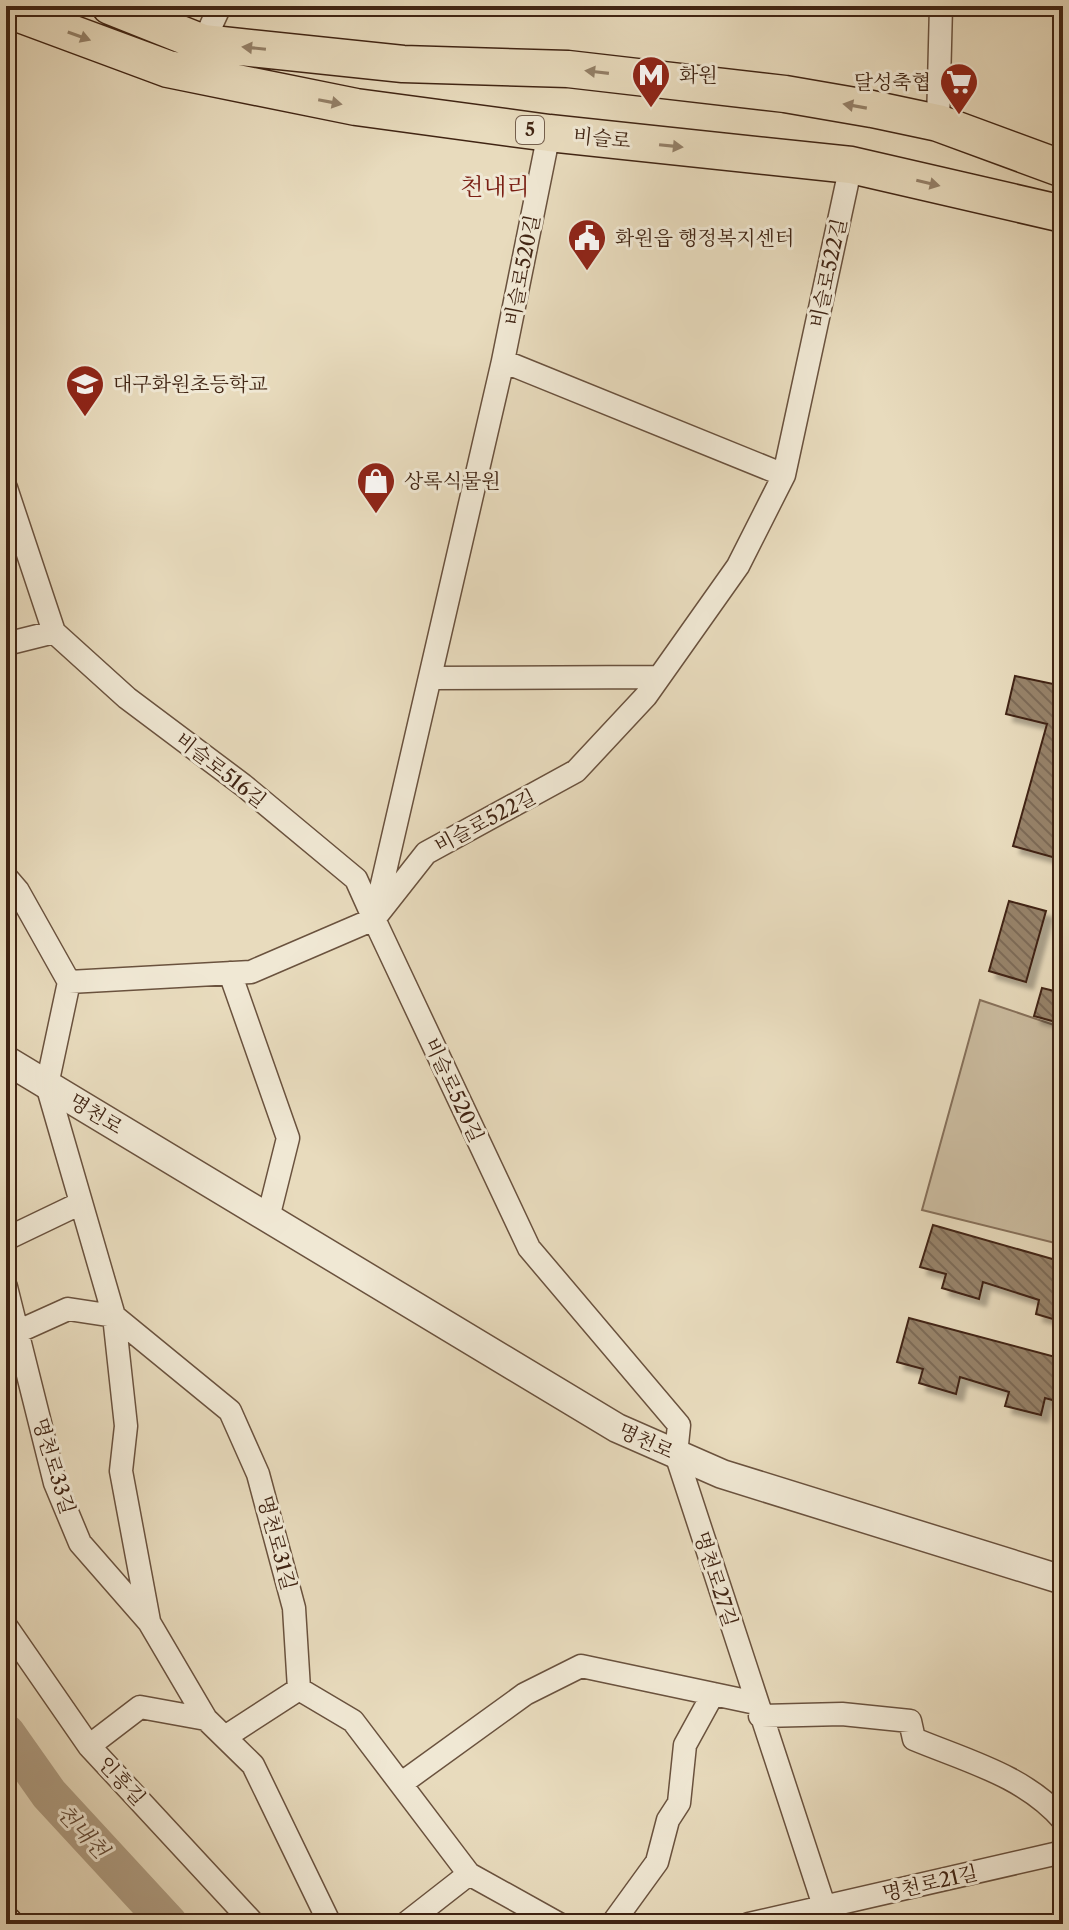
<svg xmlns="http://www.w3.org/2000/svg" width="1069" height="1930" font-family="'Libre Caslon Text','Noto Serif KR',serif">
	<style>
		.green { fill: #cbbca0; stroke: #86705a; stroke-width: 2 }
		.lines { fill: none; stroke-linecap: round; stroke-linejoin: round }
		.river { stroke: #af9d83; stroke-width: 38 }
		.building { fill: url(#building-back-hatch); stroke: #402413; stroke-width: 2; filter: url(#shadow) }
		.minor-casing { stroke: #6a523e; stroke-width: 25 }
		.tertiary-casing { stroke: #6a523e; stroke-width: 31 }
		.secondary-casing { stroke: #402413; stroke-width: 35 }
		.primary-casing { stroke: #402413; stroke-width: 39 }
		.minor { stroke: #f0e8d4; stroke-width: 22 }
		.tertiary { stroke: #f0e8d4; stroke-width: 28 }
		.secondary { stroke: #f0e8d4; stroke-width: 32 }
		.primary { stroke: #e8dbbd; stroke-width: 36 }
		.oneway { fill: #948068 }
		.labels { text-anchor: middle; stroke-width: 6; stroke-linejoin: round; paint-order: stroke }
		.shield { fill: #f0e8d4; stroke: #755f4d; stroke-width: 2 }
		.shield-label { font-size: 18px; font-weight: bold; fill: #402413 }
		.poi-label { font-size: 20px; fill: #402413; stroke: #f0e8d4; text-anchor: start }
		.street-label { font-size: 20px; fill: #402413; stroke: #f0e8d4 }
		.water-label { font-size: 22px; font-style: italic; fill: #614835; stroke: #f0e8d4 }
		.quarter-label { font-size: 24px; fill: #7a1f14; stroke: #f0e8d4 }
	</style>
	<defs>
		<pattern id="building-back-hatch" width="6" height="6" patternUnits="userSpaceOnUse" patternTransform="scale(2)"><rect width="6" height="6" fill="#97836b"/><path d="M-1 5l2 2M0 0l6 6M5-1l2 2" fill="none" stroke="#7d6b57"/></pattern>
		<filter id="shadow"><feDropShadow dx="7" dy="7" stdDeviation="2" flood-color="#0004"/></filter>
	</defs>
	<rect width="100%" height="100%" fill="#e8dbbd"/>
	<filter id="stains"><feTurbulence type="fractalNoise" baseFrequency=".0025" numOctaves="4"/><feColorMatrix values="0 0 0 0 .2 0 0 0 0 .09 0 0 0 0 .02 0 0 0 .5 -.17"/></filter>
	<radialGradient id="worn" r=".72"><stop offset=".6" stop-color="#630" stop-opacity="0"/><stop offset="1" stop-color="#630" stop-opacity=".3"/></radialGradient>
	<!-- green -->
	<path class="green" d="M980,1000L1063,1028V1245L922,1210Z"/>
	<g class="lines">
		<!-- river -->
		<path class="river" d="M6,1733L49,1794L169,1924"/>
	</g>
	<!-- building -->
	<path class="building" d="M1015,676L1063,686V860L1013,846L1047,724L1006,714Z
		M1009,901L1046,911L1026,982L989,971Z
		M1042,988L1063,993V1024L1034,1016Z
		M933,1225L1063,1262V1322L1036,1314L1039,1300L983,1282L979,1299L942,1288L946,1274L920,1267Z
		M909,1318L1063,1359V1403L1045,1398L1041,1415L1005,1406L1009,1392L960,1377L956,1394L919,1383L923,1369L897,1362Z"/>
	<g class="lines">
		<!-- minor casing -->
		<g class="minor-casing">
			<path id="minor" d="M203,43L220,6
				M938,123L941,6
				M549,133L503,361L374,919L529,1248L679,1425L676,1454L830,1924
				M503,361L784,475
				M6,488L54,632L127,698L243,785L356,879L374,919
				M6,644L54,632
				M430,678L659,677
				M6,877L18,891L69,982L47,1085L114,1316L230,1411L258,1474L294,1608L299,1689L353,1721L469,1874L559,1924
				M230,973L288,1138L268,1218
				M69,982L251,972L374,919L426,853L576,771L646,696L738,566L784,475L851,165
				M6,1239L81,1203
				M6,1287L55,1483L80,1543L149,1622L206,1719L253,1765L330,1924
				M17,1332L68,1309L114,1316L126,1426L121,1471L149,1621
				M6,1626L89,1746L254,1924
				M760,1716L842,1714L910,1721L914,1739C967,1761 1025,1776 1063,1820
				M225,1737L299,1689
				M89,1746L140,1707L206,1719
				M402,1783L525,1694L581,1666L756,1703
				M405,1924L469,1874
				M612,1924L657,1862L668,1820L679,1803L685,1745L713,1694
				M749,1924L1063,1852"/>
		</g>
		<!-- tertiary casing -->
		<g class="tertiary-casing">
			<path id="tertiary" d="M6,1060L617,1428L722,1474L1063,1580"/>
		</g>
		<!-- secondary casing -->
		<g class="secondary-casing">
			<path id="secondary" d="M6,1923L7,1924"/>
		</g>
		<!-- primary casing -->
		<g class="primary-casing">
			<path id="primary" d="M110,6L203,43L403,64L568,69L785,94L872,109L938,123L1063,169
				M6,9L168,69L356,107L549,133L851,165L1063,214"/>
		</g>
		<!-- minor -->
		<use href="#minor" class="minor"/>
		<!-- tertiary -->
		<use href="#tertiary" class="tertiary"/>
		<!-- secondary -->
		<use href="#secondary" class="secondary"/>
		<!-- primary -->
		<use href="#primary" class="primary"/>
	</g>
	<!-- one-way arrows -->
	<defs><path id="oneway-solid" d="M-6-.8H1V-3.2L6.5 0L1 3.2V.8H-6Z" transform="scale(2)"/></defs>
	<g class="oneway">
		<use href="#oneway-solid" transform="translate(79 36) rotate(20)"/>
		<use href="#oneway-solid" transform="translate(254 48) rotate(-174)"/>
		<use href="#oneway-solid" transform="translate(597 72) rotate(-173)"/>
		<use href="#oneway-solid" transform="translate(330 102) rotate(11)"/>
		<use href="#oneway-solid" transform="translate(855 106) rotate(-170)"/>
		<use href="#oneway-solid" transform="translate(671 146) rotate(6)"/>
		<use href="#oneway-solid" transform="translate(928 183) rotate(13)"/>
	</g>
	<!-- icons -->
	<defs>
		<g id="metro-pin" transform="scale(2)"><path d="M0 17L-7.5 6A9.5 9.5 0 1 1 7.5 6Z" fill="#8f2418" stroke="#f0e8d4"/><path d="M-5.5 5V-5H-3L0 0L3-5H5.5V5H3V-.5L0 4L-3-.5V5Z" fill="#fff"/></g>
		<g id="supermarket-pin" transform="scale(2)"><path d="M0 17L-7.5 6A9.5 9.5 0 1 1 7.5 6Z" fill="#8f2418" stroke="#f0e8d4"/><path d="M-6-5.5h2.5l.6 2H6L4.5 2H-2.5L-4.4-4H-6ZM-1.5 3.2a1.3 1.3 0 1 0 .1 0ZM3 3.2a1.3 1.3 0 1 0 .1 0Z" fill="#fff"/></g>
		<g id="civic-pin" transform="scale(2)"><path d="M0 17L-7.5 6A9.5 9.5 0 1 1 7.5 6Z" fill="#8f2418" stroke="#f0e8d4"/><path d="M-.6-6.5H3V-4.5H.6V-3L4-1V1h2V6H-6V1h2V-1L-.6-3ZM-1.2 2.5V6h2.4V2.5Z" fill="#fff"/></g>
		<g id="school-pin" transform="scale(2)"><path d="M0 17L-7.5 6A9.5 9.5 0 1 1 7.5 6Z" fill="#8f2418" stroke="#f0e8d4"/><path d="M0-5L7-2L0 1L-7-2ZM-4 1L0 2.5L4 1V4Q0 6-4 4Z" fill="#fff"/></g>
		<g id="shop-pin" transform="scale(2)"><path d="M0 17L-7.5 6A9.5 9.5 0 1 1 7.5 6Z" fill="#8f2418" stroke="#f0e8d4"/><path d="M-5-2.5h2.3a2.7 3.5 0 0 1 5.4 0H5L5.5 6h-11ZM-1.5-2.5h3a1.5 2.3 0 0 0-3 0Z" fill="#fff"/></g>
	</defs>
	<g fill-rule="evenodd">
		<use href="#metro-pin" x="651" y="75"/>
		<use href="#supermarket-pin" x="959" y="82"/>
		<use href="#civic-pin" x="587" y="238"/>
		<use href="#school-pin" x="85" y="384"/>
		<use href="#shop-pin" x="376" y="481"/>
	</g>
	<g class="labels">
		<!-- shield labels -->
		<rect class="shield" x="516" y="116" width="28" height="28" rx="6"/>
		<g class="shield-label">
			<text x="530" y="136">5</text>
		</g>
		<!-- poi labels -->
		<g class="poi-label">
			<text x="679" y="82">화원</text>
			<text x="931" y="89" text-anchor="end">달성축협</text>
			<text x="615" y="245">화원읍 행정복지센터</text>
			<text x="113" y="391">대구화원초등학교</text>
			<text x="404" y="488">상록식물원</text>
		</g>
		<!-- street labels -->
		<g class="street-label">
			<text transform="translate(602 138) rotate(6)" y="7">비슬로</text>
			<text transform="translate(522 270) rotate(-79)" y="7">비슬로520길</text>
			<text transform="translate(828 273) rotate(-78)" y="7">비슬로522길</text>
			<text transform="translate(221 770) rotate(38)" y="7">비슬로516길</text>
			<text transform="translate(485 821) rotate(-28)" y="7">비슬로522길</text>
			<text transform="translate(454 1090) rotate(65)" y="7">비슬로520길</text>
			<text transform="translate(96 1114) rotate(31)" y="7">명천로</text>
			<text transform="translate(646 1441) rotate(24)" y="7">명천로</text>
			<text transform="translate(54 1466) rotate(73)" y="7">명천로33길</text>
			<text transform="translate(277 1543) rotate(75)" y="7">명천로31길</text>
			<text transform="translate(716 1579) rotate(72)" y="7">명천로27길</text>
			<text transform="translate(122 1781) rotate(47)" y="7">인흥길</text>
			<text transform="translate(930 1883) rotate(-13)" y="7">명천로21길</text>
		</g>
		<!-- water labels -->
		<g class="water-label">
			<text transform="translate(83 1831) rotate(47)" y="8">천내천</text>
		</g>
		<!-- quarter labels -->
		<g class="quarter-label">
			<text x="495" y="195">천내리</text>
		</g>
	</g>
	<!-- margin -->
	<rect width="1069" height="1930" fill="none" stroke="#e8dbbd" stroke-width="32"/>
	<rect x="8" y="8" width="1053" height="1914" fill="none" stroke="#402413" stroke-width="4"/>
	<rect x="16" y="16" width="1037" height="1898" fill="none" stroke="#402413" stroke-width="2"/>
	<rect width="100%" height="100%" filter="url(#stains)"/>
	<rect width="100%" height="100%" fill="url(#worn)"/>
</svg>
